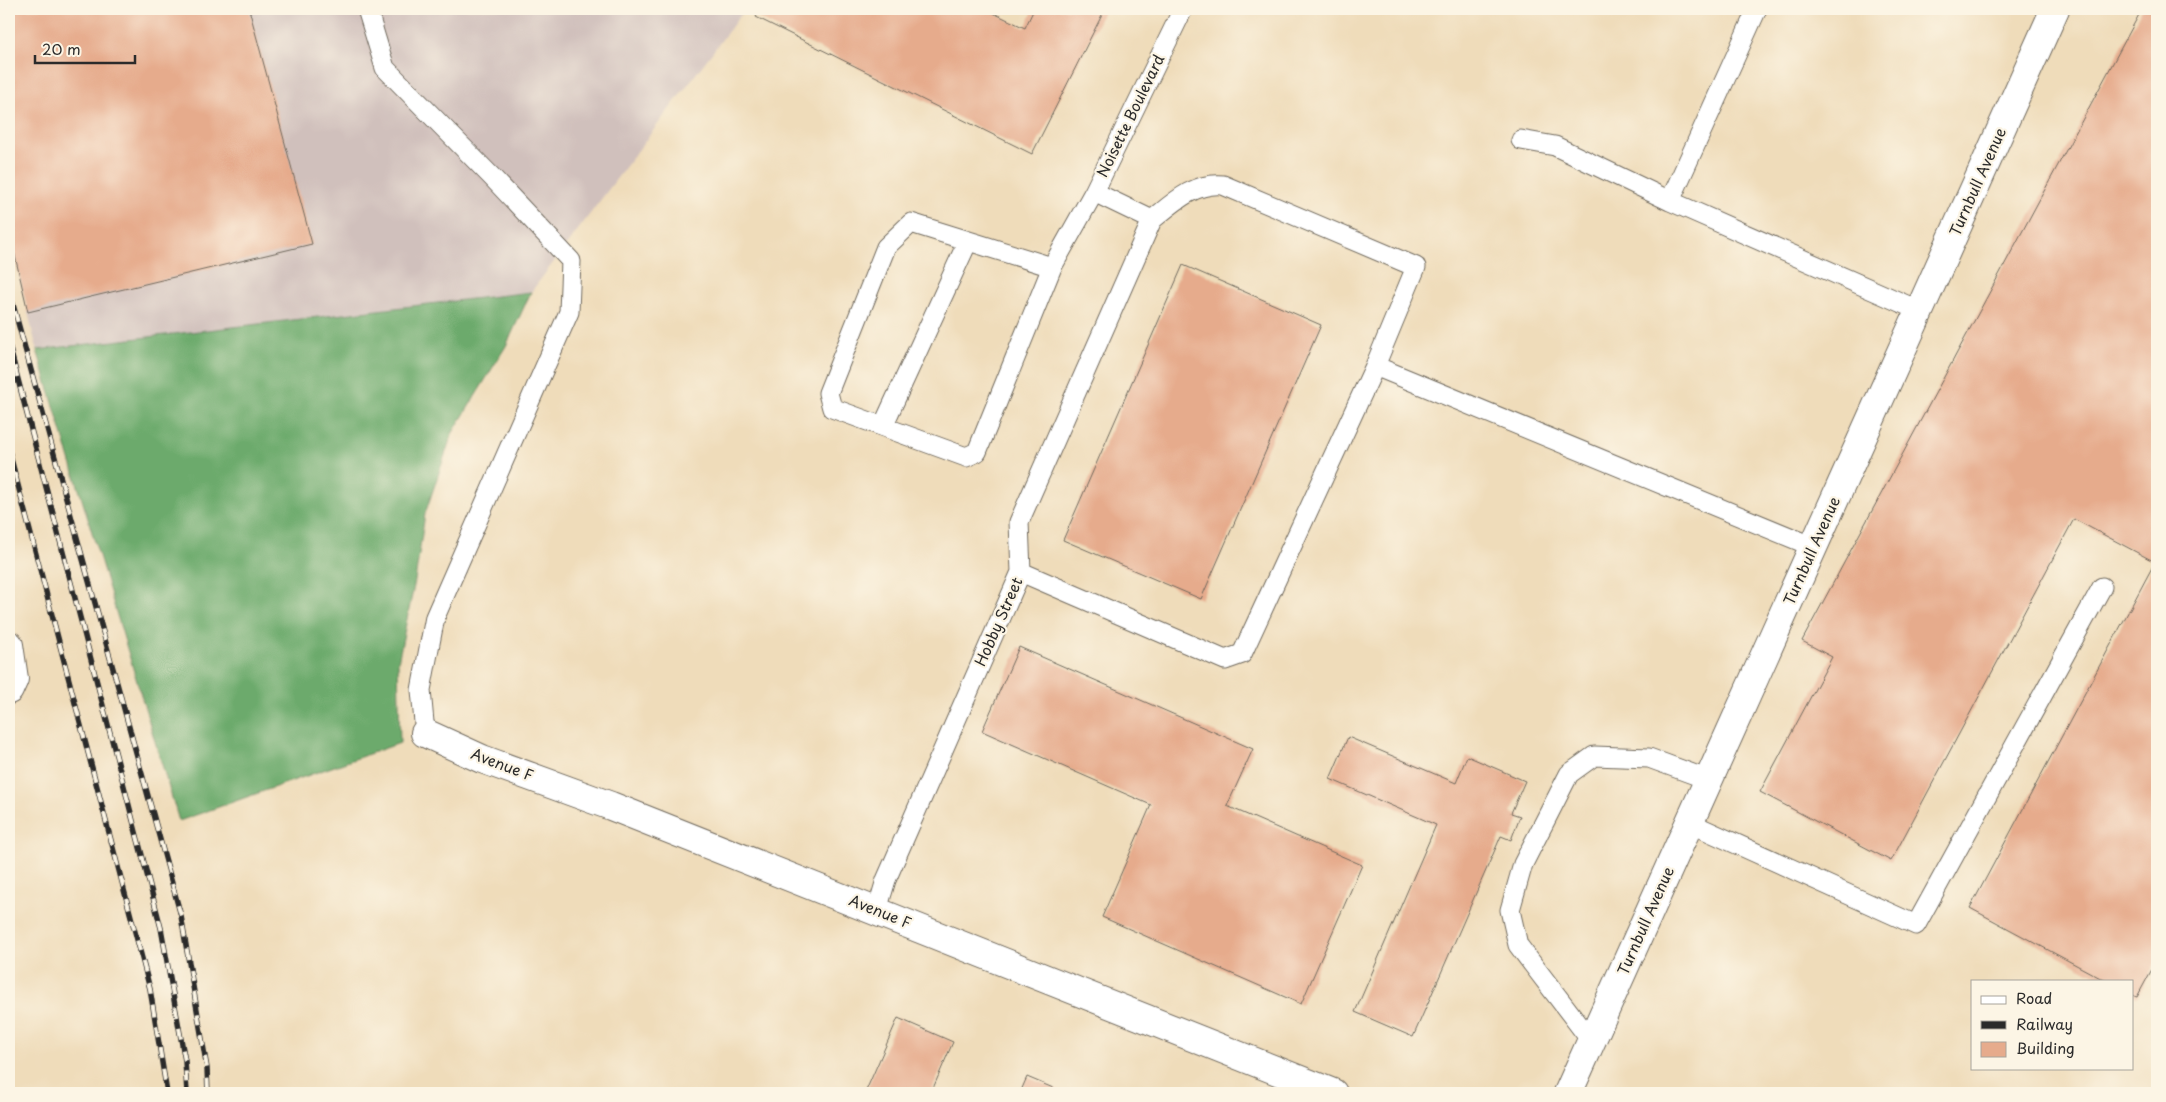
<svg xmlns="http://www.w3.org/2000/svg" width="2166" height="1102" font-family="'Playpen Sans',sans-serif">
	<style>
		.industrial { fill: #d0c0bc }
		.forest { fill: #6caa6c; stroke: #4c6a4c }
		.building { fill: #e6ab8c }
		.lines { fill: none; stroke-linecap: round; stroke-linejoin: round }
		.lane-casing { stroke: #70695d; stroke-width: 21 }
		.street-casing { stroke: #70695d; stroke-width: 30 }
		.lane { stroke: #fff; stroke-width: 19 }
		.street { stroke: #fff; stroke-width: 28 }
		.rail-casing { stroke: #2b2b2b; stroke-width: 5.5 }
		.rail { stroke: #fcf5e5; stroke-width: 4; stroke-dasharray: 11; stroke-linecap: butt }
		.labels { text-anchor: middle; stroke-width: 4.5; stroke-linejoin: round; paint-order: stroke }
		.street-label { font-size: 15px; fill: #2b2b2b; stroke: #fcf5e5 }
	</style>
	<rect width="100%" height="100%" fill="#fcf5e5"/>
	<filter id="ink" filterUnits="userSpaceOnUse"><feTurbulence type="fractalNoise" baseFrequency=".02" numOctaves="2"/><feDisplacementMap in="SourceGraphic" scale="10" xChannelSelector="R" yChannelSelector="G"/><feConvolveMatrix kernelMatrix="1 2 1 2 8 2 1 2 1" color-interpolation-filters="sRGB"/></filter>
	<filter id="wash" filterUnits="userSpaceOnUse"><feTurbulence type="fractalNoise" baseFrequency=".0096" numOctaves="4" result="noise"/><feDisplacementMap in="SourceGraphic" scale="20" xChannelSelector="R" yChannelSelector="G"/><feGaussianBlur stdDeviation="1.12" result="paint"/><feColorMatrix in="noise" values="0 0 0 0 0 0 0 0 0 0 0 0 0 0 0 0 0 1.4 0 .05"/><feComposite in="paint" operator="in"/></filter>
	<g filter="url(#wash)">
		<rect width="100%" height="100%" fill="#efdcba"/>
		<!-- industrial -->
		<path class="industrial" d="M9,9H745L531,292L37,350L9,233Z"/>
		<!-- forest -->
		<path class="forest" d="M531,292L506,346L452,434L425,514L415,581L398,662L400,743L179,821L37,350Z"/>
		<g id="blocks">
			<!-- building -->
			<path class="building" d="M9,9H249L312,244L28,312L9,230Z
				M760,9H985L1025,28L1034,9H1105L1032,154L756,17Z
				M2142,9H2157V960L2137,997L2132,995V981H2106L1970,908L2155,562L2074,519L1891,861L1760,792L1832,657L1802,641Z
				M1183,265L1321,325L1201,599L1063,540Z
				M1019,647L1253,749L1227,806L1362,865L1301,1004L1102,917L1151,805L982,731Z
				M1348,737L1456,783L1467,756L1525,781L1511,813L1520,816L1511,840L1501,836L1413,1037L1355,1012L1436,825L1330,779Z
				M898,1018L953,1042L931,1093H865Z
				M1027,1077L1065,1093H1020Z"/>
		</g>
	</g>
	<g filter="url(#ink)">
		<use href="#blocks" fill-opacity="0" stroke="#70695d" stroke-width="1"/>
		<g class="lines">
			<!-- lane casing -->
			<g class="lane-casing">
				<path id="lane" d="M367,9L385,68L492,177L571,261L569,312L435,617L421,690L425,733
					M1757,9L1670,201L1920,311
					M1521,140L1555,146L1670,201
					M1152,220L1094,192L1183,9
					M1052,267L977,452L966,457L832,408L828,393L886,247L911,223L1052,267L1094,192
					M1375,366L1814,547
					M883,426L968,241
					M1690,823L1916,925L2102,587
					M877,910L886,880L1021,572L1019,522L1152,220C1173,203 1194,182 1223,185L1416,267L1375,366L1242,654L1225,660L1021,572
					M1592,1042L1518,945L1510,910L1523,864L1569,774L1594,756L1649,758L1709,780"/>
			</g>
			<!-- street casing -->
			<g class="street-casing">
				<path id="street" d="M9,645L14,679L9,690
					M425,733L482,759L611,806L1333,1093
					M1568,1093L2055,9"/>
			</g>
			<!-- lane -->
			<use href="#lane" class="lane"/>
			<!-- street -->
			<use href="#street" class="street"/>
			<!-- rail casing -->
			<g class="rail-casing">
				<path id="rail" d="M9,290L181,916L207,1068L208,1093
					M9,345L161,928L185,1061L187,1093
					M9,451L150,989L167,1093"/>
			</g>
			<!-- rail -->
			<use href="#rail" class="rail"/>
		</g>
	</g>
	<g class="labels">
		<!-- street labels -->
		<g class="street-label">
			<text transform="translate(1131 116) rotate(-64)" y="5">Noisette Boulevard</text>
			<text transform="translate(1978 182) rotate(-66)" y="5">Turnbull Avenue</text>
			<text transform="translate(1812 551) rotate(-66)" y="5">Turnbull Avenue</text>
			<text transform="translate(999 622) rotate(-66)" y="5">Hobby Street</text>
			<text transform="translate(502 765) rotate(21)" y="5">Avenue F</text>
			<text transform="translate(880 912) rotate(22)" y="5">Avenue F</text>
			<text transform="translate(1646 921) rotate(-66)" y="5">Turnbull Avenue</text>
		</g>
	</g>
	<!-- margin -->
	<rect width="2166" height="1102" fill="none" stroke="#fcf5e5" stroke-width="30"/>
	<!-- legend -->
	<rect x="1971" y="980" width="162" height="90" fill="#fcf5e5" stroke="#a8a49b"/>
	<rect x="1981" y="996" width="25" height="8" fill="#ffffff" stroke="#a8a49b"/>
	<text x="2016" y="1004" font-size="15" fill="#2b2b2b">Road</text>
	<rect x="1981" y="1021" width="25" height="8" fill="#2b2b2b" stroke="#a8a49b"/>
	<text x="2016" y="1030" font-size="15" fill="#2b2b2b">Railway</text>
	<rect x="1981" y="1042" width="25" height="15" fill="#e6ab8c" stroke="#a8a49b"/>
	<text x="2016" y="1054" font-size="15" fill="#2b2b2b">Building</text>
	<!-- scale -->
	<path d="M35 55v8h100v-8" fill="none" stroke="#2b2b2b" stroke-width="2.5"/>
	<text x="42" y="55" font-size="15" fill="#2b2b2b" stroke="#fcf5e5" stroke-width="4" paint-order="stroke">20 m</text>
</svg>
